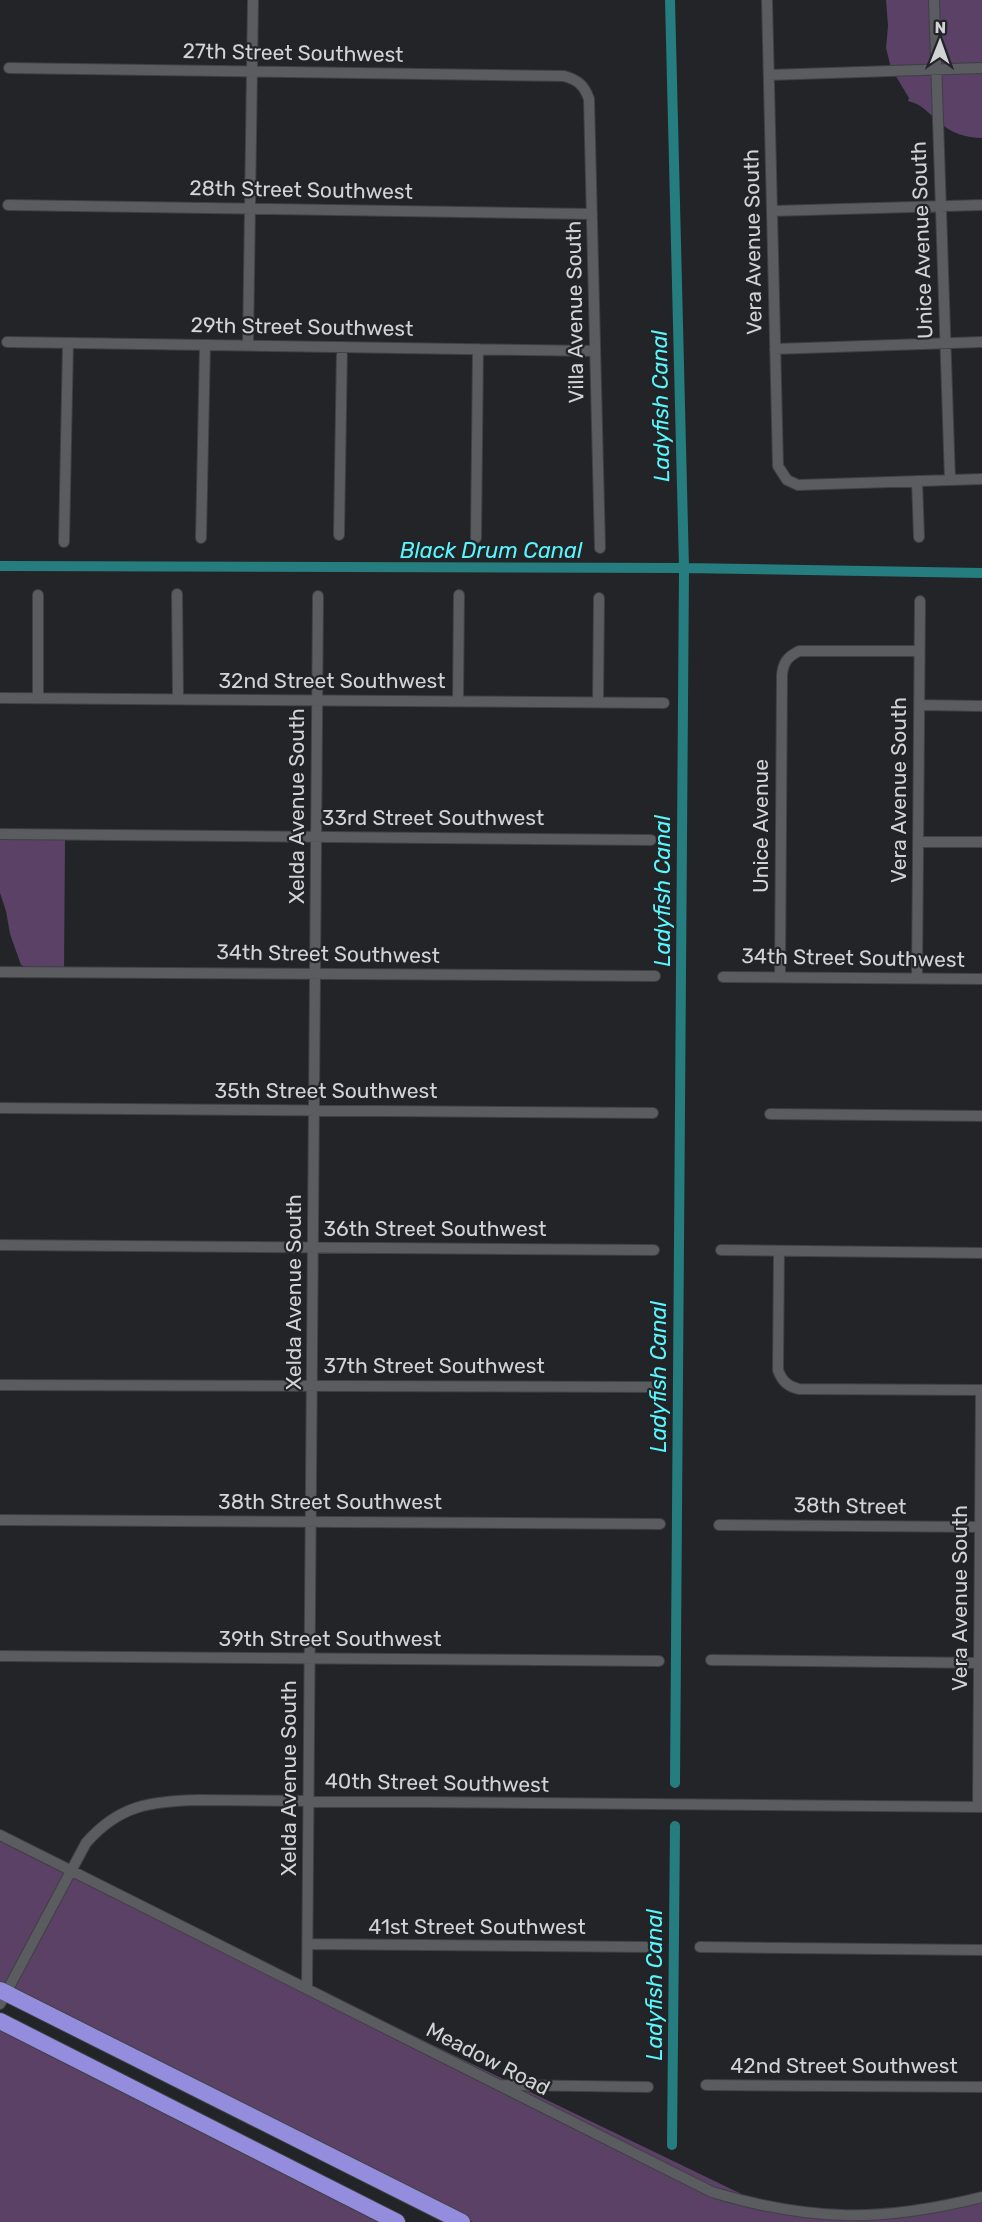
<svg xmlns="http://www.w3.org/2000/svg" width="982" height="2222" font-family="Rubik,sans-serif">
	<style>
		.green { fill: #5a4165 }
		.lines { fill: none; stroke-linecap: round; stroke-linejoin: round }
		.canal { stroke: #257d80; stroke-width: 10 }
		.minor-casing { stroke: #3e4043; stroke-width: 12 }
		.trunk-casing { stroke: #3e4043; stroke-width: 18 }
		.minor { stroke: #5a5c5f; stroke-width: 10 }
		.trunk { stroke: #948dde; stroke-width: 16 }
		.labels { text-anchor: middle; stroke-width: 4.5; stroke-linejoin: round; paint-order: stroke }
		.street-label { font-size: 21px; fill: #d1d3d5; stroke: #222427 }
		.water-label { font-size: 22px; font-style: italic; fill: #58f6fd; stroke: #222427 }
	</style>
	<rect width="100%" height="100%" fill="#222427"/>
	<!-- green -->
	<path class="green" d="M886,0H982V138C966,138 951,133 939,122C928,113 922,104 908,101L909,98L891,68L886,48L888,26Z
		M25,835L65,840L64,974L48,975L21,965L10,934L6,911L0,893V839Z
		M0,1836L758,2202L838,2218L982,2198V2222H473L0,1984Z
		M0,2028L386,2222H0Z"/>
	<g class="lines">
		<!-- canal -->
		<path class="canal" d="M670,0L684,568L675,1783
			M0,566L684,568L982,573
			M672,2145L675,1826"/>
		<!-- minor casing -->
		<g class="minor-casing">
			<path id="minor" d="M767,0L778,466L787,480L798,485L982,479
				M934,0L950,480
				M9,68L564,76C578,80 584,85 589,99L600,548
				M769,75L982,68
				M8,205L592,214
				M772,211L982,205
				M7,342L595,351
				M248,345L253,0
				M775,349L982,342
				M917,481L919,537
				M339,535L342,347
				M201,538L205,345
				M476,538L478,349
				M64,542L68,343
				M177,594L178,699
				M0,698L664,703
				M38,698V595
				M458,701L459,595
				M598,702L599,598
				M919,705L982,706
				M0,834L651,840
				M918,842H982
				M0,972L655,976
				M723,977L982,979
				M780,977L782,675C783,663 787,657 799,651H919
				M917,978L920,601
				M0,1108L653,1113
				M770,1114L982,1116
				M0,1245L654,1250
				M721,1250L982,1253
				M779,1251L778,1370C782,1381 787,1386 799,1389L982,1390
				M0,1385L651,1387
				M0,1520L660,1524
				M719,1525L982,1527
				M0,1656L659,1661
				M711,1660L982,1663
				M978,1807L981,1390
				M0,1835L712,2192C811,2222 882,2222 982,2197
				M308,1944L646,1947
				M700,1947L982,1950
				M307,1989L318,596
				M0,2004L86,1843C119,1805 151,1801 199,1800L982,1807
				M499,2085L648,2087
				M706,2085L982,2087"/>
		</g>
		<!-- trunk casing -->
		<g class="trunk-casing">
			<path id="trunk" d="M0,1990L462,2222
				M0,2021L397,2222"/>
		</g>
		<!-- minor -->
		<use href="#minor" class="minor"/>
		<!-- trunk -->
		<use href="#trunk" class="trunk"/>
	</g>
	<g class="labels">
		<!-- street labels -->
		<g class="street-label">
			<text transform="translate(293 53) rotate(1)" y="7">27th Street Southwest</text>
			<text transform="translate(301 190) rotate(1)" y="7">28th Street Southwest</text>
			<text transform="translate(922 240) rotate(-92)" y="7">Unice Avenue South</text>
			<text transform="translate(753 242) rotate(-91)" y="7">Vera Avenue South</text>
			<text transform="translate(575 312) rotate(-91)" y="7">Villa Avenue South</text>
			<text transform="translate(302 327) rotate(1)" y="7">29th Street Southwest</text>
			<text x="332" y="688">32nd Street Southwest</text>
			<text transform="translate(899 790) rotate(-90)" y="7">Vera Avenue South</text>
			<text transform="translate(297 806) rotate(-90)" y="7">Xelda Avenue South</text>
			<text x="433" y="825">33rd Street Southwest</text>
			<text transform="translate(761 826) rotate(-90)" y="7">Unice Avenue</text>
			<text transform="translate(328 954) rotate(1)" y="7">34th Street Southwest</text>
			<text transform="translate(853 958) rotate(1)" y="7">34th Street Southwest</text>
			<text x="326" y="1098">35th Street Southwest</text>
			<text x="435" y="1236">36th Street Southwest</text>
			<text transform="translate(294 1292) rotate(-90)" y="7">Xelda Avenue South</text>
			<text x="434" y="1373">37th Street Southwest</text>
			<text x="330" y="1509">38th Street Southwest</text>
			<text transform="translate(850 1506) rotate(1)" y="7">38th Street</text>
			<text transform="translate(960 1598) rotate(-90)" y="7">Vera Avenue South</text>
			<text x="330" y="1646">39th Street Southwest</text>
			<text transform="translate(289 1778) rotate(-90)" y="7">Xelda Avenue South</text>
			<text transform="translate(437 1783) rotate(1)" y="7">40th Street Southwest</text>
			<text x="477" y="1934">41st Street Southwest</text>
			<text transform="translate(488 2059) rotate(27)" y="7">Meadow Road</text>
			<text x="844" y="2073">42nd Street Southwest</text>
		</g>
		<!-- water labels -->
		<g class="water-label">
			<text transform="translate(660 406) rotate(-91)" y="8">Ladyfish Canal</text>
			<text x="491" y="558">Black Drum Canal</text>
			<text transform="translate(662 891) rotate(-90)" y="8">Ladyfish Canal</text>
			<text transform="translate(658 1377) rotate(-90)" y="8">Ladyfish Canal</text>
			<text transform="translate(654 1985) rotate(-90)" y="8">Ladyfish Canal</text>
		</g>
	</g>
	<!-- north arrow -->
	<g transform="translate(940 42) rotate(1)" stroke="#222427" stroke-width="4.5" paint-order="stroke">
	<path d="M0-4.5L10 22L0 15L-10 22Z" fill="#d1d3d5"/>
	<text y="-9" font-size="16" font-weight="bold" text-anchor="middle" fill="#d1d3d5">N</text>
	</g>
</svg>
